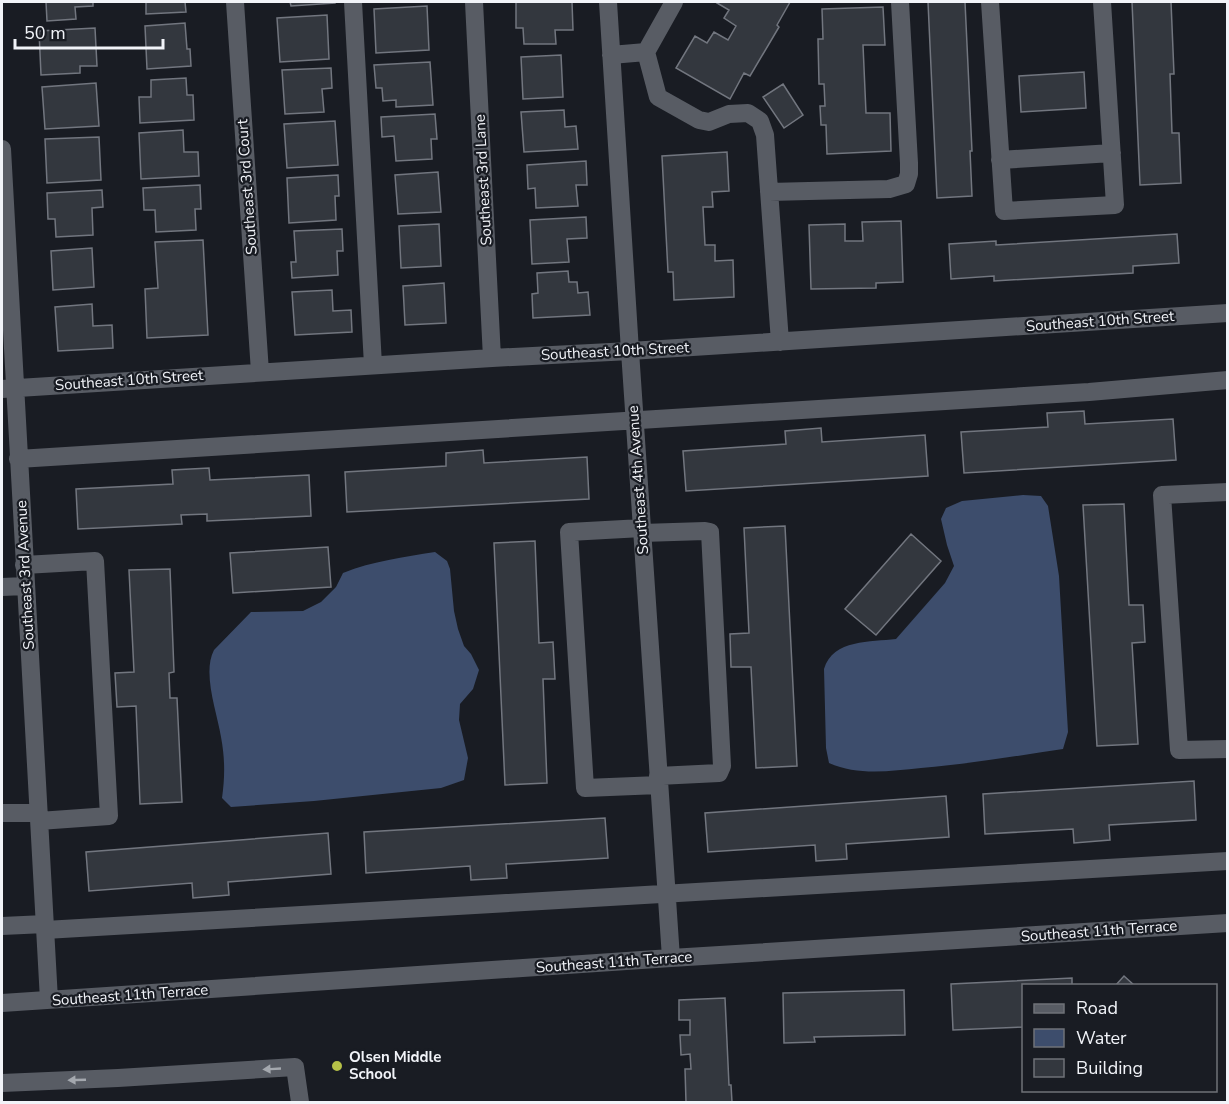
<svg xmlns="http://www.w3.org/2000/svg" width="1229" height="1104" font-family="'Nunito Sans',sans-serif">
	<style>
		.water { fill: #3d4d6c }
		.building { fill: #33373e; stroke: #72767f; stroke-width: 1.5 }
		.lines { fill: none; stroke-linecap: round; stroke-linejoin: round }
		.minor { stroke: #585c64; stroke-width: 18 }
		.oneway { fill: #a4a8ae }
		.poi-dot { fill: #b6c148; stroke: #191c23; stroke-width: 2 }
		.labels { text-anchor: middle; stroke-width: 4.5; stroke-linejoin: round; paint-order: stroke }
		.street-label { font-size: 15px; fill: #f1f3f8; stroke: #191c23 }
		.poi-label { font-size: 15px; font-weight: bold; fill: #f1f3f8; stroke: #191c23; text-anchor: start }
	</style>
	<rect width="100%" height="100%" fill="#191c23"/>
	<!-- water -->
	<path class="water" d="M1023,495L1041,496L1048,506L1059,576L1068,732L1063,749C1016,756 969,764 921,768C890,771 858,776 829,763L826,748L824,669C833,639 871,642 896,639L945,583L954,566L947,545L941,519L946,508L962,501Z
		M435,552L447,561L450,569L454,611L458,629L464,646L471,654L479,670L473,689L460,704L459,720L468,758L464,780L441,788L314,801L231,807L222,798C225,777 225,758 221,737C217,712 202,673 214,650L251,612L303,611L321,602L336,587L343,573C373,561 404,557 435,552Z"/>
	<!-- building -->
	<path class="building" d="M46,2H93V6L75,7L76,19L47,21Z
		M146,2H185L186,12L146,14Z
		M290,2H335V3L291,6Z
		M516,2H572L573,30H555L556,44H524L523,28H516Z
		M718,2H790L777,25L779,27L750,76L744,73L730,99L676,68L695,36L707,43L714,32L728,40L736,26L724,18L729,10L717,3Z
		M928,2H965L972,151H970L972,196L937,198Z
		M1132,2H1171L1174,74H1170L1172,133H1179L1181,183L1140,185Z
		M427,6L429,50L376,53L374,9Z
		M883,7L885,45H863L866,113H890L891,151L827,154L826,125H821L820,106H825L824,84H819L818,39H823L822,9Z
		M327,15L329,59L280,62L277,18Z
		M185,23L187,49H190L191,66L147,69L145,26Z
		M95,28L97,66H80V73L41,75L39,31Z
		M561,55L563,97L523,99L521,57Z
		M430,62L433,105L396,107V100L383,101L382,88H376L374,65Z
		M331,68L332,88L322,89L324,112L285,114L282,70Z
		M1084,72L1086,108L1021,112L1019,76Z
		M186,78L187,95H193L194,120L140,123L139,97H151V80Z
		M96,83L99,126L45,129L42,87Z
		M783,84L803,115L784,128L763,97Z
		M564,110L565,127L576,126L578,149L524,152L521,112Z
		M435,114L437,139H431L432,159L396,161L394,136L382,137L381,117Z
		M335,121L338,165L287,168L284,124Z
		M183,130L184,152H198L199,176L141,179L139,133Z
		M99,137L101,180L47,183L45,139Z
		M727,152L729,191L712,192L713,207H703L705,245H715V261L733,260L734,297L674,300L673,272H668L662,156Z
		M586,161L587,185H576L578,206L536,208L535,188L528,189L527,165Z
		M438,172L441,212L398,214L395,175Z
		M338,175L339,196H335L336,220L289,223L287,178Z
		M200,185L201,209H195L196,230L156,232L155,210H144L143,188Z
		M102,190L103,207L92,208L93,235L56,237L55,219H48L47,193Z
		M586,217L587,238L567,239L569,262L532,264L530,220Z
		M901,221L903,282L876,283V288L811,289L809,225L845,224V241H863L862,222Z
		M439,224L441,266L401,268L399,226Z
		M342,229L343,251H337L338,275L292,278L291,262H296L294,231Z
		M1177,234L1179,263L1133,266V273L994,281V276L951,279L949,244L996,241V245Z
		M203,240L208,335L147,338L145,289L158,288L155,242Z
		M92,248L94,287L53,290L51,251Z
		M568,271L569,282H577L578,293L588,292L590,315L533,318L532,294L538,293L537,273Z
		M444,283L446,323L405,325L403,286Z
		M332,290L333,311L351,310L352,332L295,335L292,292Z
		M92,304L93,326L112,325L113,348L58,351L55,307Z
		M1084,411L1085,424L1173,419L1176,460L964,473L961,432L1048,427L1047,413Z
		M821,428L822,442L925,435L928,476L686,491L683,451L786,444L785,431Z
		M483,450L484,463L587,457L589,499L347,512L345,472L446,466V453Z
		M209,468L210,480L309,475L311,516L207,521V514L181,515L182,524L78,529L76,489L173,484L172,470Z
		M1124,504L1129,605H1143L1145,642L1132,643L1138,744L1097,746L1083,505Z
		M785,526L797,766L756,768L751,667H731L730,634L749,633L744,528Z
		M911,534L941,561L876,635L845,609Z
		M535,541L539,643L553,642L555,679H543L547,783L505,785L494,543Z
		M328,547L331,587L233,593L230,553Z
		M170,569L174,672L169,673L170,698H177L182,802L140,804L136,706L117,707L115,673L134,672L129,570Z
		M1194,781L1196,820L1109,825L1110,840L1074,843L1073,829L985,834L983,794Z
		M946,796L949,837L846,844L847,859L816,861L815,845L708,852L705,813Z
		M605,818L608,858L506,864L507,878L471,880L470,866L366,873L364,832Z
		M328,833L331,874L228,882L229,895L193,898L192,883L89,891L86,852Z
		M1124,976L1135,986H1115Z
		M1072,978V986H1024V1027L953,1030L951,984Z
		M904,990L905,1035L814,1037L815,1042L784,1043L783,993Z
		M725,998L729,1085H731L732,1102H686L685,1069H691L690,1054L681,1055L680,1035H690V1020H679V1000Z"/>
	<g class="lines">
		<!-- minor -->
		<path class="minor" d="M235,2L260,372
			M353,2L373,365
			M474,2L492,358
			M608,2L630,351L671,958
			M990,2L1004,211L1115,205L1102,2
			M646,52L674,2
			M611,55L646,52L658,97L699,120L709,122L729,114L748,113L760,121L765,135L780,342
			M2,149L49,1000
			M1000,160L1112,153
			M769,192L889,189L906,184L909,174V163L900,2
			M2,389L492,358L630,351L1228,313
			M18,459L1089,392L1228,380
			M1228,492L1162,495L1179,750L1228,749
			M642,528L569,532L585,788L659,785
			M642,533L705,531L710,532L722,766L719,773L658,776
			M24,565L95,561L109,816L39,821
			M2,587L25,586
			M2,813H38
			M2,926L45,924
			M45,930L1228,861
			M2,1003L671,958L1228,923
			M2,1083L118,1078L295,1067L300,1102"/>
	</g>
	<!-- one-way arrows -->
	<defs><path id="oneway-solid" d="M-6-.8H1V-3.2L6.5 0L1 3.2V.8H-6Z" transform="scale(1.5)"/></defs>
	<g class="oneway">
		<use href="#oneway-solid" transform="translate(272 1069) rotate(177)"/>
		<use href="#oneway-solid" transform="translate(77 1080) rotate(178)"/>
	</g>
	<!-- markers -->
	<circle class="poi-dot" cx="337" cy="1066" r="6"/>
	<g class="labels">
		<!-- street labels -->
		<g class="street-label">
			<text transform="translate(483 180) rotate(-93)" y="5">Southeast 3rd Lane</text>
			<text transform="translate(247 187) rotate(-94)" y="5">Southeast 3rd Court</text>
			<text transform="translate(1100 321) rotate(-4)" y="5">Southeast 10th Street</text>
			<text transform="translate(615 351) rotate(-3)" y="5">Southeast 10th Street</text>
			<text transform="translate(129 380) rotate(-4)" y="5">Southeast 10th Street</text>
			<text transform="translate(638 480) rotate(-94)" y="5">Southeast 4th Avenue</text>
			<text transform="translate(25 575) rotate(-93)" y="5">Southeast 3rd Avenue</text>
			<text transform="translate(1099 931) rotate(-4)" y="5">Southeast 11th Terrace</text>
			<text transform="translate(614 962) rotate(-4)" y="5">Southeast 11th Terrace</text>
			<text transform="translate(130 995) rotate(-4)" y="5">Southeast 11th Terrace</text>
		</g>
		<!-- poi labels -->
		<g class="poi-label">
			<text x="349" y="1062">Olsen Middle<tspan x="349" dy="17">School</tspan></text>
		</g>
	</g>
	<!-- border -->
	<rect width="1229" height="1104" fill="none" stroke="#f1f3f8" stroke-width="6"/>
	<!-- legend -->
	<rect x="1022" y="984" width="195" height="108" fill="#191c23" stroke="#6f7278" stroke-width="1.5"/>
	<rect x="1034" y="1004" width="30" height="9" fill="#585c64" stroke="#6f7278" stroke-width="1.5"/>
	<text x="1076" y="1014" font-size="18" fill="#f1f3f8">Road</text>
	<rect x="1034" y="1029" width="30" height="18" fill="#3d4d6c" stroke="#6f7278" stroke-width="1.5"/>
	<text x="1076" y="1044" font-size="18" fill="#f1f3f8">Water</text>
	<rect x="1034" y="1059" width="30" height="18" fill="#33373e" stroke="#6f7278" stroke-width="1.5"/>
	<text x="1076" y="1074" font-size="18" fill="#f1f3f8">Building</text>
	<!-- scale -->
	<path d="M15 39v9h148v-9" fill="none" stroke="#f1f3f8" stroke-width="3"/>
	<text x="24" y="39" font-size="18" fill="#f1f3f8" stroke="#191c23" stroke-width="4.5" paint-order="stroke">50 m</text>
</svg>
